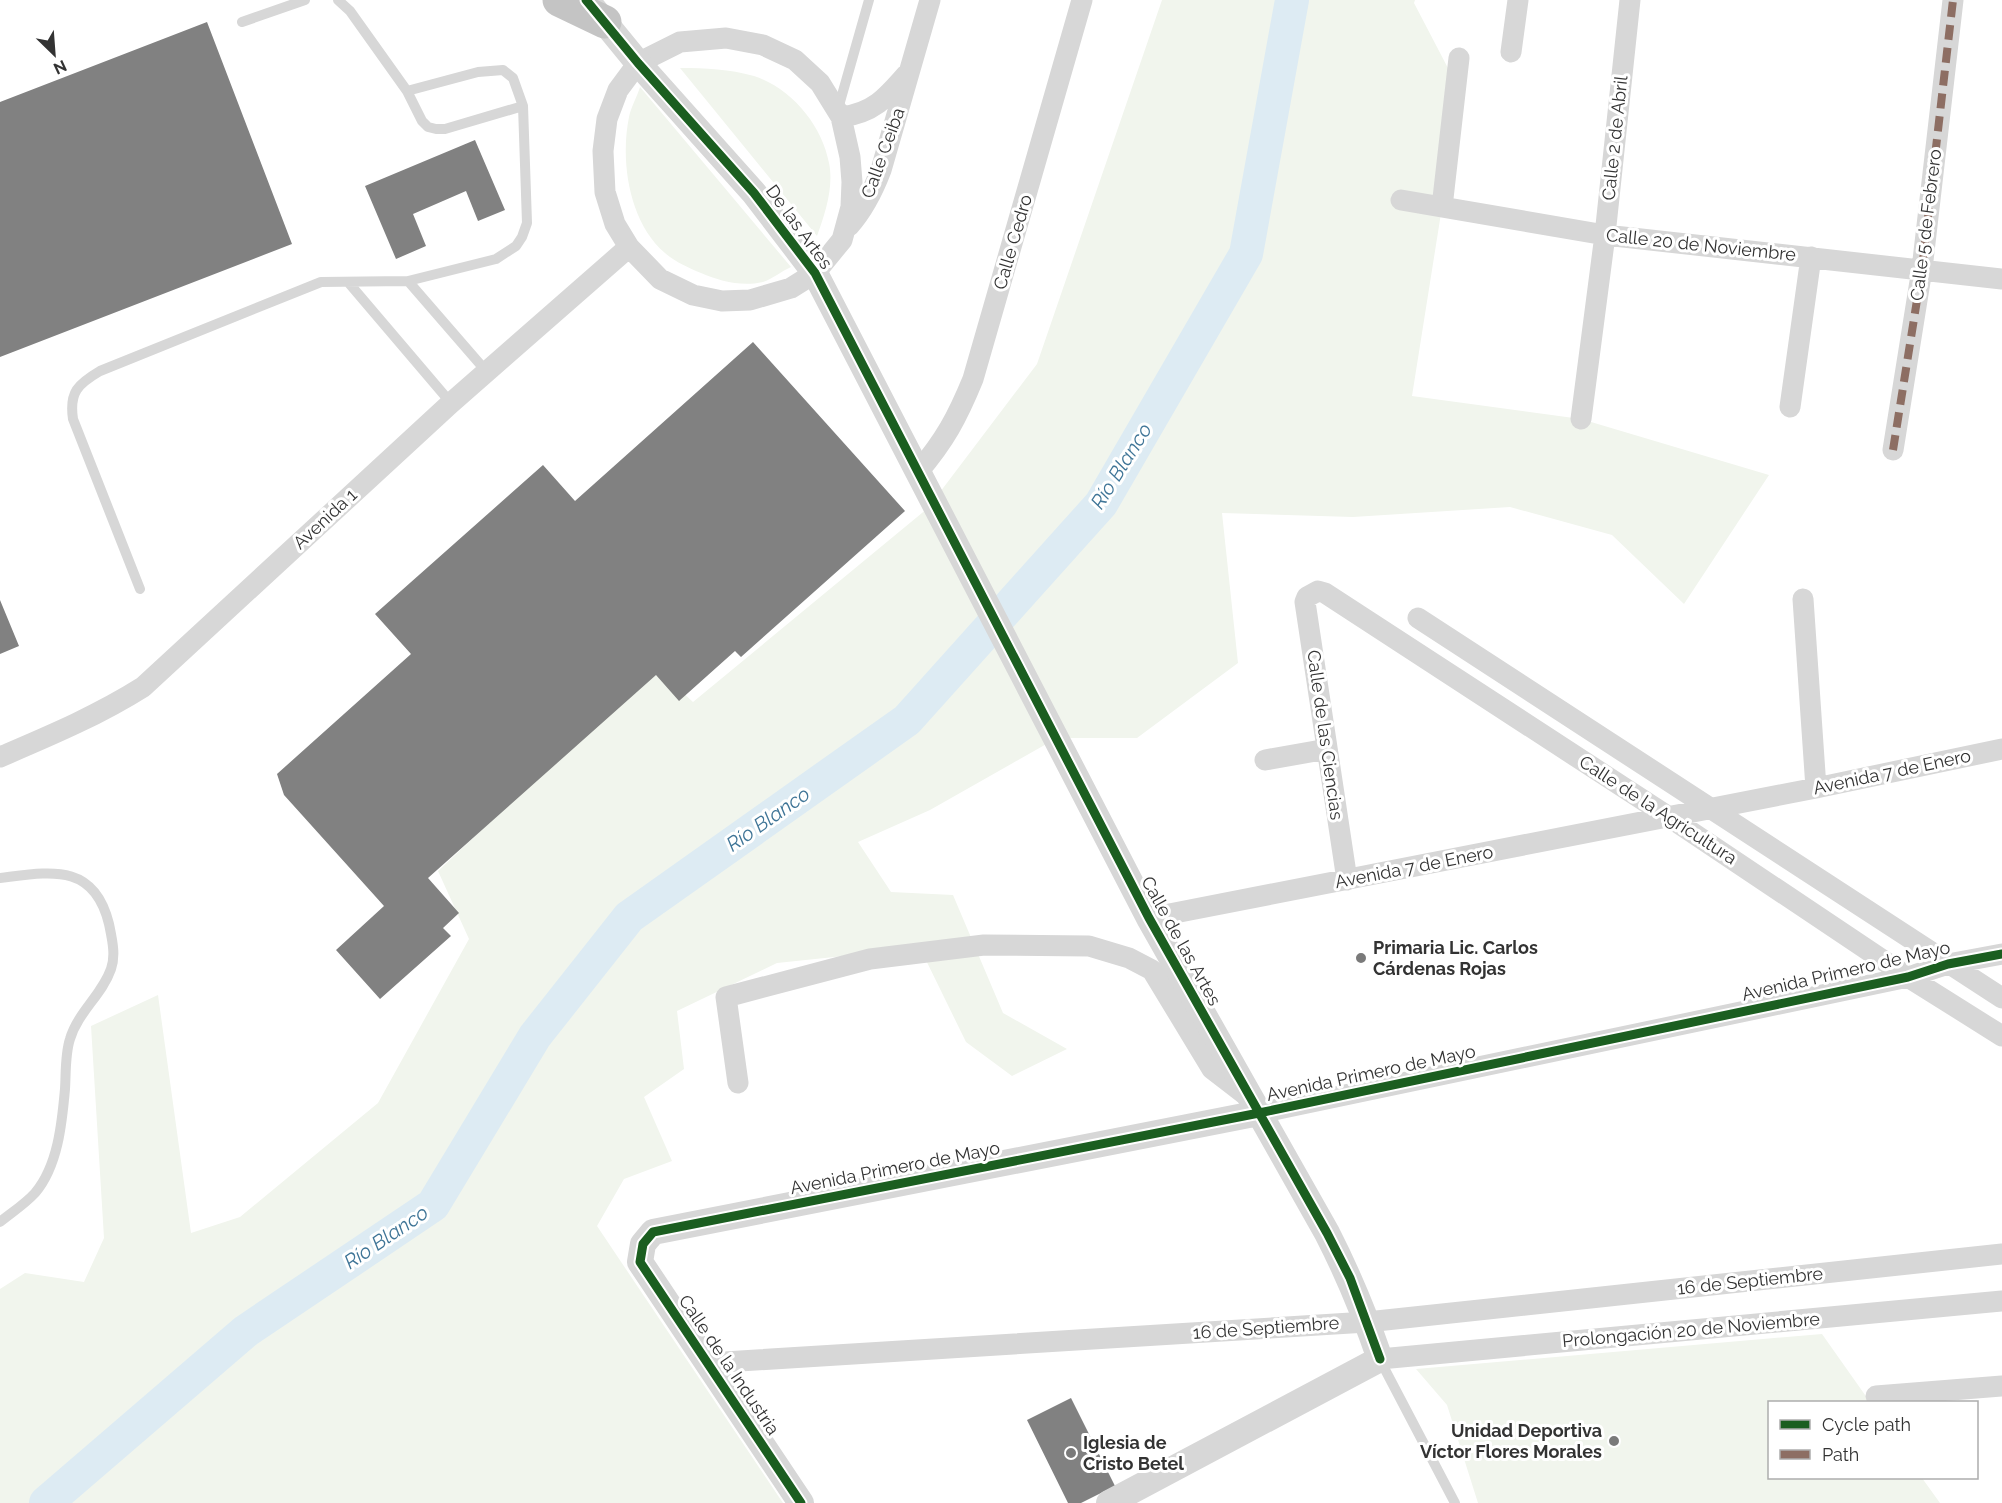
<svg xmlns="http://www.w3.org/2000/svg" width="2002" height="1503" font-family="Raleway,sans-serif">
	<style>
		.green { fill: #f1f5ed }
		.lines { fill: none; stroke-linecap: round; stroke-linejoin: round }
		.river { stroke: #ddebf3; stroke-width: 34 }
		.building { fill: #818181 }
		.service { stroke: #d7d7d7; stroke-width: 10 }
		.minor { stroke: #d7d7d7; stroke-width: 21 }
		.tertiary { stroke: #d7d7d7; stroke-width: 26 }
		.motorway { stroke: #c4c4c4; stroke-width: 33 }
		.quiet { stroke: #8d6e63; stroke-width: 8; stroke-dasharray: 15 8; stroke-linecap: butt }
		.cycleway-casing { stroke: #fff; stroke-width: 13 }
		.cycleway { stroke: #1b5e20; stroke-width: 9 }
		.poi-dot { fill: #7a7a7a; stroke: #fff; stroke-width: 2 }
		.labels { text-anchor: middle; stroke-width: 6; stroke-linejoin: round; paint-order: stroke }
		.street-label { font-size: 18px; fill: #333; stroke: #fff }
		.poi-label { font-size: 18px; font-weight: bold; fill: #333; stroke: #fff; text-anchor: start }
		.water-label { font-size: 20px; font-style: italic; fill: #3f7597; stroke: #fff }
	</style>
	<rect width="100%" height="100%" fill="#fff"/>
	<!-- green -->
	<path class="green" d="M1162,0H1415L1414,3L1450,72L1442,207L1412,396L1581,419L1769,475L1684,604L1612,535L1510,507L1353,517L1222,513L1238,663L1137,738H1057L930,810L858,842L891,892L953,895L1003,1013L1067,1049L1012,1076L966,1042L920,948L777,963L677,1011L684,1069L644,1097L672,1161L624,1179L597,1226L783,1503H0V1289L25,1273L84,1282L104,1238L91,1026L158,995L191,1233L240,1217L378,1103L469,939L438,871L655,667L693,702L928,508L1037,364Z
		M680,68C706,68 729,69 754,76C791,88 822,125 829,163C834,187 825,214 817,236Z
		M640,87L791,267C782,271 772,279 763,282C741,287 720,281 701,273C689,268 675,262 665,253C629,222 620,161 629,117C631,107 637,97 640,87Z
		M1822,1334L1870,1402H1770V1478H1922L1940,1503H1478L1447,1405L1416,1369Z"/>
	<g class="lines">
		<!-- river -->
		<path class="river" d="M46,1503L246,1331L433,1205L535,1036L629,917L907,720L1101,504L1246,254L1292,0"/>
	</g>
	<!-- building -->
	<path class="building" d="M207,22L292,244L0,357V102Z
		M475,140L505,210L478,221L466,191L413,214L426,246L396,259L365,186Z
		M753,342L905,511L741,657L735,651L679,701L656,675L428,878L459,913L443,928L451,936L380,999L336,950L384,906L284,795L277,774L411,654L375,614L543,465L575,501Z
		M0,600L19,646L0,654Z
		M1071,1398L1115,1486L1081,1503H1068L1027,1420Z"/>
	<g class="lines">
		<!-- service -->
		<path class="service" d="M242,22L305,0
			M407,91L478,72L503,70L513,78L523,106
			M838,109L869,0
			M408,281L486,371
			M348,282L451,403
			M140,589L73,419C69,392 78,384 100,371L321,282L408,281L496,259L516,246L522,237L527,223L523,106L445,129H436L428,127L422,121L407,91L350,11L338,0
			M0,878C50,872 94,862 109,924C112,939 116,955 111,969C102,995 78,1012 70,1039C65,1054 66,1073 65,1089C62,1123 58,1166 35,1193C25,1204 11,1213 0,1222
			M1380,1360L1455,1503"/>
		<!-- minor -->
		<path class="minor" d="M726,38L763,45L795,60L820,83L841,117L850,157L852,182L851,207L842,240L815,273L791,288L750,300L722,301L693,295L660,279L629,247L615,224L605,192L603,151L607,119L618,90L638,63L680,42Z
			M1511,52L1518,0
			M841,117C873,113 886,98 906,75
			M1401,200L1605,235L2002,279
			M1442,207L1459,58
			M849,226C864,209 873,191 881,170L930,0
			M1790,407L1811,257
			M1581,419L1605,235L1630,0
			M1893,450L1922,269L1953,0
			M918,472C945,440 957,418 973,379L1082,0
			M1803,599L1816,788
			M1418,618L2002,998
			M0,757C49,736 97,716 143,687L451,403L629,247
			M1265,760L1327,749
			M1347,880L1305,602L1307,597L1318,591L1325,593L1669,817L1908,977L2002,1036
			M1149,918L1816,788L2002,749
			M738,1083L726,997L870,959L984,945L1089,946L1129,958L1152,970L1212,1069L1247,1096
			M1259,1113L1908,977L1948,964L2002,954
			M1380,1359L2002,1301
			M708,1363L1367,1322L2002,1254
			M1876,1396L2002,1386"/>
		<!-- tertiary -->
		<path class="tertiary" d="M593,8L638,63L754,193L815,273L1149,918L1327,1233C1348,1274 1365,1315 1380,1359L1109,1503
			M801,1503L640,1262L643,1244L653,1232L1259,1113"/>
		<!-- motorway -->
		<path class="motorway" d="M559,0L605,22"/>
		<!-- quiet -->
		<path class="quiet" d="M1893,450L1922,269L1953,0"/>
		<!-- cycleway casing -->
		<g class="cycleway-casing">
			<path id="cycleway" d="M586,0L638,63L754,193L815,273L1149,918L1327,1233L1350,1278L1380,1359
				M801,1503L640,1262L643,1244L653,1232L1259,1113L1908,977L1948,964L2002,954"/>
		</g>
		<!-- cycleway -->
		<use href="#cycleway" class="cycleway"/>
	</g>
	<!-- markers -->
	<g class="poi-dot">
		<circle cx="1361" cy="958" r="6"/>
		<circle cx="1614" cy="1441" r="6"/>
		<circle cx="1071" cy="1453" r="6"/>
	</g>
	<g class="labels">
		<!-- street labels -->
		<g class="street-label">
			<text transform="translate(1615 138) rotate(-84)" y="6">Calle 2 de Abril</text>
			<text transform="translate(883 153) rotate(-70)" y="6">Calle Ceiba</text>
			<text transform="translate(1926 225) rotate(-83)" y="6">Calle 5 de Febrero</text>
			<text transform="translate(799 227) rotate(54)" y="6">De las Artes</text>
			<text transform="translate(1013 242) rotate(-74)" y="6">Calle Cedro</text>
			<text transform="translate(1701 245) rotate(6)" y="6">Calle 20 de Noviembre</text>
			<text transform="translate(325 519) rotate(-43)" y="6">Avenida 1</text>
			<text transform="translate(1325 735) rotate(82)" y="6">Calle de las Ciencias</text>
			<text transform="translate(1892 772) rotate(-12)" y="6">Avenida 7 de Enero</text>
			<text transform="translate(1658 810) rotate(33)" y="6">Calle de la Agricultura</text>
			<text transform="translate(1414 867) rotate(-11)" y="6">Avenida 7 de Enero</text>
			<text transform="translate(1181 941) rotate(61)" y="6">Calle de las Artes</text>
			<text transform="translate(1846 971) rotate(-13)" y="6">Avenida Primero de Mayo</text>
			<text transform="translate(1371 1073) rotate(-12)" y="6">Avenida Primero de Mayo</text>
			<text transform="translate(895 1168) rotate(-11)" y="6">Avenida Primero de Mayo</text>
			<text transform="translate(1750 1281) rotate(-6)" y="6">16 de Septiembre</text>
			<text transform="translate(1266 1328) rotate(-4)" y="6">16 de Septiembre</text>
			<text transform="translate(1691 1330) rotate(-5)" y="6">Prolongación 20 de Noviembre</text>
			<text transform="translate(729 1365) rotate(56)" y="6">Calle de la Industria</text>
		</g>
		<!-- poi labels -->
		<g class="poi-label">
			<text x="1373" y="954">Primaria Lic. Carlos<tspan x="1373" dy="21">Cárdenas Rojas</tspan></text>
			<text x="1602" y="1437" text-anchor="end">Unidad Deportiva<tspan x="1602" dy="21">Víctor Flores Morales</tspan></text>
			<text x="1083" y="1449">Iglesia de<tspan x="1083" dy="21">Cristo Betel</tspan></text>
		</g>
		<!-- water labels -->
		<g class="water-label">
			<text transform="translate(1121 466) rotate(-58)" y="7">Río Blanco</text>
			<text transform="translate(768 819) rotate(-35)" y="7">Río Blanco</text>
			<text transform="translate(386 1237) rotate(-34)" y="7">Río Blanco</text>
		</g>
	</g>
	<!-- legend -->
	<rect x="1768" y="1401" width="210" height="78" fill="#ffffff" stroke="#adadad" stroke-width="1.5"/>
	<rect x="1780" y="1420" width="30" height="9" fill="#1b5e20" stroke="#adadad" stroke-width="1.5"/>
	<text x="1822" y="1431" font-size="18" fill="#333333">Cycle path</text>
	<rect x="1780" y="1450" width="30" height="9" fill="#8d6e63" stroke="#adadad" stroke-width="1.5"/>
	<text x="1822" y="1461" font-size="18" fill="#333333">Path</text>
	<!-- north arrow -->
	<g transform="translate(54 54) rotate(155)" stroke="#ffffff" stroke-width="4.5" paint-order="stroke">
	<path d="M0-4.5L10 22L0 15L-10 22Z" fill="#333333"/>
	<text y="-9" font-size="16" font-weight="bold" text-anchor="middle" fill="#333333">N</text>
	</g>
</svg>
